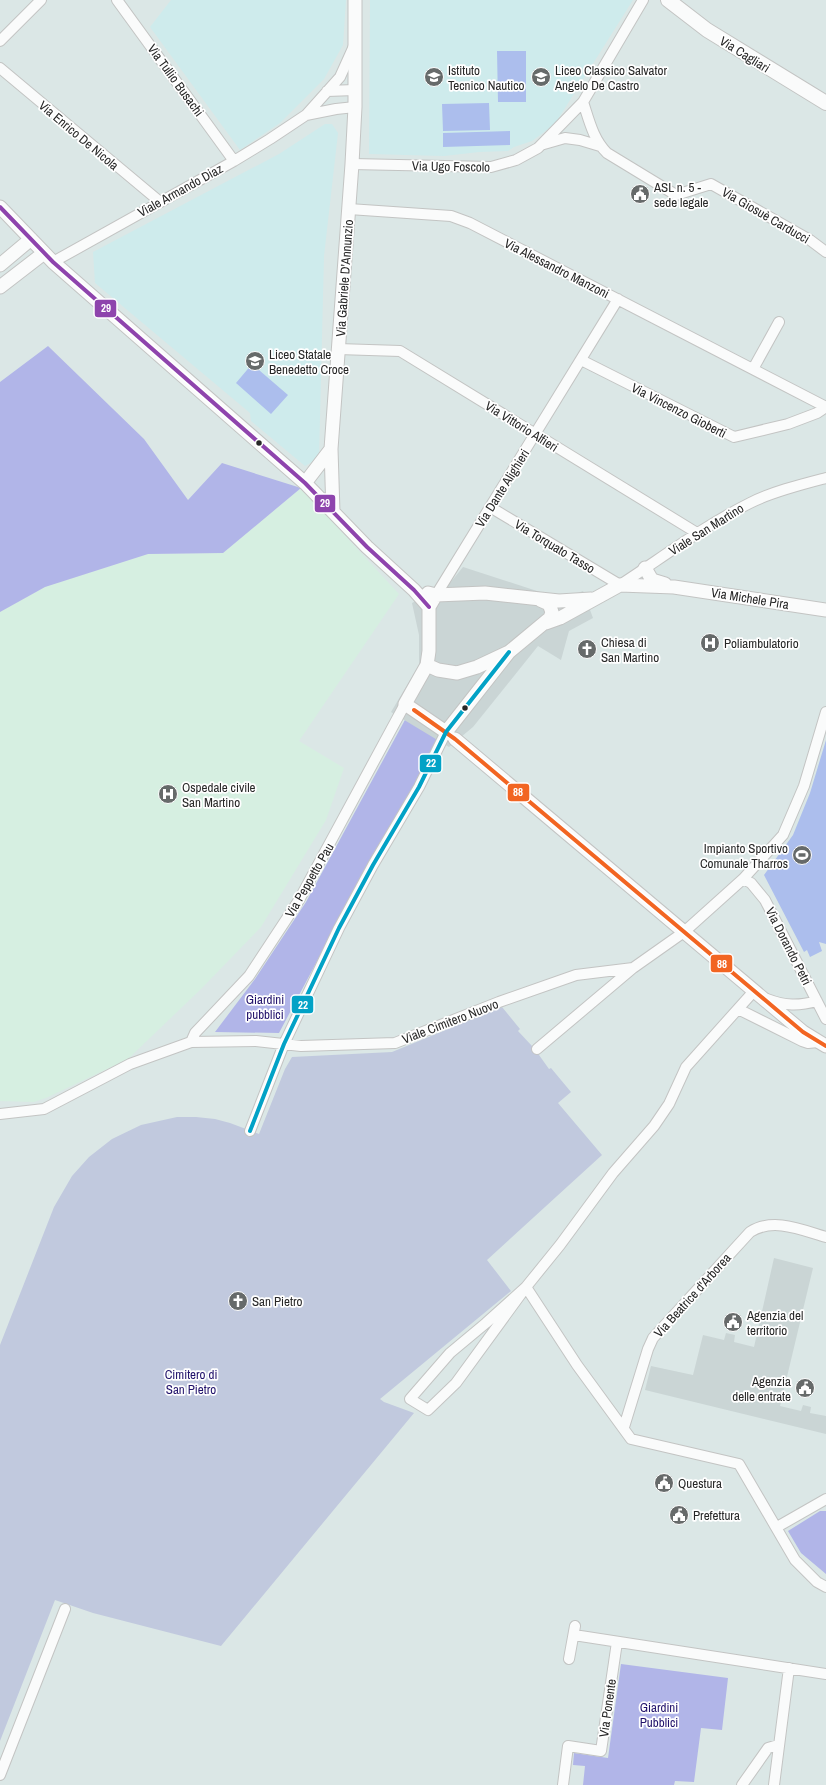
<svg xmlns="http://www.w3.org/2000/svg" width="826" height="1785" font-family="'Archivo Narrow',sans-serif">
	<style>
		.education { fill: #ceebec }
		.medical { fill: #d6efe1 }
		.green { fill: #b1b5e8 }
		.cemetery { fill: #c1c9de }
		.pitch { fill: #acbeed }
		.plaza { fill: #cad5d5 }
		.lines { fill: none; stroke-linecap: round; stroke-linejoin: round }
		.minor-casing { stroke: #c3c4c3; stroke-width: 12 }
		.tertiary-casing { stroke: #c3c4c3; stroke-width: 15 }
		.secondary-casing { stroke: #c3c4c3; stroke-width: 16 }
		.minor { stroke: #fafbfb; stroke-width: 10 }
		.tertiary { stroke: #fafbfb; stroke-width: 13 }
		.secondary { stroke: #fafbfb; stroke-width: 14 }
		.bus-1-casing { stroke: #fff; stroke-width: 7 }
		.bus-2-casing { stroke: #fff; stroke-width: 7 }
		.bus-3-casing { stroke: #fff; stroke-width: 7 }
		.bus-1 { stroke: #8e44ad; stroke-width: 4 }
		.bus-2 { stroke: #f26522; stroke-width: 4 }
		.bus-3 { stroke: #02a2c6; stroke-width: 4 }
		.bus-dot { fill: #272727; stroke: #fff; stroke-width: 1.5 }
		.labels { text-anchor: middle; stroke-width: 3.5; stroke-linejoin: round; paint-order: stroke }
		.street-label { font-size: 13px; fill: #272727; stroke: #fff }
		.poi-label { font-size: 13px; fill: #272727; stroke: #fff; text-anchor: start }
		.park-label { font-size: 13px; fill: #20116a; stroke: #fff }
		.line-badge { stroke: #fff; stroke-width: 1.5 }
		.badge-label { font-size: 11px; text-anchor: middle; font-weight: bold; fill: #fff }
	</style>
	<rect width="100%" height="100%" fill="#dbe7e6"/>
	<!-- education -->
	<path class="education" d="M171,0H346L343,45L324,79L280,123L240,150L150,27Z
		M370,0H633L555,124L532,141L514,147L508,151L479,152L444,156L369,154Z
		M325,124H332L338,133L324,256L319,458L305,466L251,421L250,413L95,283L93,252L279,154Z"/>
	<!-- medical -->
	<path class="medical" d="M301,488L399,594L299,741L344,768L326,820L261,927L201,989L128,1059L46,1098L34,1102L0,1101V612L45,587L148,554L223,553Z"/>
	<!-- green -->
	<path class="green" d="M48,346L144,439L188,500L222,463L301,488L223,553L148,554L45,587L0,612V382Z
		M406,718L437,738L415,785L369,863L279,1033L215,1032L255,979L306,902Z
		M820,1511H826V1574L801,1553L788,1531Z
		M621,1664L728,1678L722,1730L701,1728L694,1782L675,1781L674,1785H583L585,1766L573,1765L574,1753L608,1758Z"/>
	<!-- cemetery -->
	<path class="cemetery" d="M502,1007L520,1029L518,1031L532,1046L534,1045L540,1053L539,1055L549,1069L551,1068L571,1092L558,1103L602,1155L487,1260L511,1291L380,1399L384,1402L414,1413L221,1646L93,1613L55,1600L0,1741V1345L54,1207L72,1176L89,1157L112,1139L141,1125L177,1117H196L215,1119L230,1123L259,1134L285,1069L292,1057L392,1052Z"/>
	<!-- pitch -->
	<path class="pitch" d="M497,51H526V102H498Z
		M489,103L490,130L443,131L442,104Z
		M510,131V145L443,147V133Z
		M252,364L288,395L271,414L236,383Z
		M826,740V944L819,942L822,951L810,957L807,950L804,952L764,875L793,835L810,793Z"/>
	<!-- plaza -->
	<path class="plaza" d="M463,567L540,592L569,596L583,591L593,618L569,631L561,660L538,646L473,727L449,747L391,712L419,665V635L412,603L450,583Z
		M774,1258L813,1268L780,1406L801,1411L803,1405L811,1407L810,1413L826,1416V1434L645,1390L651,1366L693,1375L703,1335L724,1340L726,1333L735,1335L734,1342L754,1347Z"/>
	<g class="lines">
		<!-- minor casing -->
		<g class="minor-casing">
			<path id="minor" d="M117,0L234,161
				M0,41L41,0
				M0,68L159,201
				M327,91L355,90
				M583,102C589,120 593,139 607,153L676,195L711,184L810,240L826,252
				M306,115L336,109L355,107
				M544,144L565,138L580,140L600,146
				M352,164L491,167L516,160L538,148L583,102L643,0
				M349,209L451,216L470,223L826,407
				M53,262L234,161L270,139L306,115L340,77L354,46
				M338,349L400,351L697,533
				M581,360L734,437L788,424L817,413L826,407
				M753,369L779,322
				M490,507L620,585C663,557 704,526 750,503C771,492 803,484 826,478
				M436,595L618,299
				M743,879L751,883L765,900L826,1019
				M767,999C785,1006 799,1006 817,1001
				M738,1009L802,1041L808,1043L818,1042
				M191,1042L195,1033L249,976L299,900L405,704
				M537,1049L633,968L684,932L743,879L783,835L804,786L826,712
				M0,1114L44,1109L130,1064L191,1042L256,1041L301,1046L395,1043L499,1002L576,975L633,968
				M250,1131L284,1044L339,928L373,865L419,787L446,732L452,737
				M526,1287L486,1323L450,1353L410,1399L428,1410L456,1383L526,1287L560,1245L613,1173L654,1126L669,1104L686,1067L754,991
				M526,1287L577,1365L631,1439L739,1464L795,1560L817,1582L826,1587
				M624,1427L648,1349L653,1338L750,1232C773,1217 802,1230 826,1237
				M777,1527L826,1499
				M574,1635L826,1674
				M569,1659L575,1626
				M0,1775L65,1609
				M563,1785L568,1746L601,1751L617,1642
				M742,1785L768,1748L778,1745
				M774,1785L789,1668"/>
		</g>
		<!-- tertiary casing -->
		<g class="tertiary-casing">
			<path id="tertiary" d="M0,207L53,262L305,483L367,547L414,590L429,607
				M0,265L31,239
				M0,287L44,253
				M305,483L331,449
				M333,512L331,449L352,164L355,107V0
				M645,568L652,580L665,584
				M428,593L436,595L485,593L559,601L591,599
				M436,595L429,607V651L427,665L405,704L446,732L509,652
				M546,623L560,618L620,585L674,587L826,610
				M427,665L438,670L457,673L477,667L509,652L550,618L552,612L549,604L540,600
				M455,739L803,1032L826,1046"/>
		</g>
		<!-- secondary casing -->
		<g class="secondary-casing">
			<path id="secondary" d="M668,0L707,30L826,103"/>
		</g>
		<!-- minor -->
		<use href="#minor" class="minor"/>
		<!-- tertiary -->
		<use href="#tertiary" class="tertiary"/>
		<!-- secondary -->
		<use href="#secondary" class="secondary"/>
		<!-- bus-1 casing -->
		<g class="bus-1-casing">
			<path id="bus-1" d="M0,207L53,262L305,483L367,547L414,590L429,607"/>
		</g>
		<!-- bus-2 casing -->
		<g class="bus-2-casing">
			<path id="bus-2" d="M414,710L455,739L803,1032L826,1046"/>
		</g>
		<!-- bus-3 casing -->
		<g class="bus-3-casing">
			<path id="bus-3" d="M250,1131L284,1044L339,928L373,865L419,787L446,732L509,652"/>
		</g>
		<!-- bus-1 -->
		<use href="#bus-1" class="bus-1"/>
		<!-- bus-2 -->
		<use href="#bus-2" class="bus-2"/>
		<!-- bus-3 -->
		<use href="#bus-3" class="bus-3"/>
	</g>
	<!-- icons -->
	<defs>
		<g id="school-disc" transform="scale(1)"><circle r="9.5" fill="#666a6a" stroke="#fff"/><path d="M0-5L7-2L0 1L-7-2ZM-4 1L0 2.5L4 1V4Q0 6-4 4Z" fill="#fff"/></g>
		<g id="civic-disc" transform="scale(1)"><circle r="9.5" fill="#666a6a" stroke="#fff"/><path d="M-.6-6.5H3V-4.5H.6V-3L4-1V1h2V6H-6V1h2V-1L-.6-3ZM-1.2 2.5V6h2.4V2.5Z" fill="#fff"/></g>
		<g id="hospital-disc" transform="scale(1)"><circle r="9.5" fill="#666a6a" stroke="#fff"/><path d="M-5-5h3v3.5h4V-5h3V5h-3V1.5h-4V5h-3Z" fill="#fff"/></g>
		<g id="church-disc" transform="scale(1)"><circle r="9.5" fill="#666a6a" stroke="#fff"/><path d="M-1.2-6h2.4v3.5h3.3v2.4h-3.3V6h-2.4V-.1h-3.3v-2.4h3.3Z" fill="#fff"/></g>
		<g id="stadium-disc" transform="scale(1)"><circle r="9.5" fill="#666a6a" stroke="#fff"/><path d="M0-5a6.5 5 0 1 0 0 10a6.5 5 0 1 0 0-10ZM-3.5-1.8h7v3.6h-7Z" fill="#fff"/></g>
	</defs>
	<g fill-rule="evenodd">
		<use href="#school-disc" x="434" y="77"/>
		<use href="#school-disc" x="541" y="77"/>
		<use href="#civic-disc" x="640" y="194"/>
		<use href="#school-disc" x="255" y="361"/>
		<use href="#hospital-disc" x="710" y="643"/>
		<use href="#church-disc" x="587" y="649"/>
		<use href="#hospital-disc" x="168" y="794"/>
		<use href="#stadium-disc" x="802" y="855"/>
		<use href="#church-disc" x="238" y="1301"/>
		<use href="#civic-disc" x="733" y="1322"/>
		<use href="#civic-disc" x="805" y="1388"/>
		<use href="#civic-disc" x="664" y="1483"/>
		<use href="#civic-disc" x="679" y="1515"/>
	</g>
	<!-- markers -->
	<g class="bus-dot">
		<circle cx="259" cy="443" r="3.5"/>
		<circle cx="465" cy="708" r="3.5"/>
	</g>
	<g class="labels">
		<!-- street labels -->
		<g class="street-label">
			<text transform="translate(745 54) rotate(32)" y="5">Via Cagliari</text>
			<text transform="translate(176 80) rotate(54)" y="5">Via Tullio Busachi</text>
			<text transform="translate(79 135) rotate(40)" y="5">Via Enrico De Nicola</text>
			<text transform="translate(451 166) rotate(1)" y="5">Via Ugo Foscolo</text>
			<text transform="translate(180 190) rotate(-29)" y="5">Viale Armando Diaz</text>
			<text transform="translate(766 215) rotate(30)" y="5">Via Giosuè Carducci</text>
			<text transform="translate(557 268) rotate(27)" y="5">Via Alessandro Manzoni</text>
			<text transform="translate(344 278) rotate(-86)" y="5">Via Gabriele D'Annunzio</text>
			<text transform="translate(679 410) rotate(27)" y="5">Via Vincenzo Gioberti</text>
			<text transform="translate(522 426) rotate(32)" y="5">Via Vittorio Alfieri</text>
			<text transform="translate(502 488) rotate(-58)" y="5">Via Dante Alighieri</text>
			<text transform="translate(706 529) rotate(-32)" y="5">Viale San Martino</text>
			<text transform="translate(555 546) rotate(31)" y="5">Via Torquato Tasso</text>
			<text transform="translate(750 598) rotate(9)" y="5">Via Michele Pira</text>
			<text transform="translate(309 880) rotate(-60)" y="5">Via Peppetto Pau</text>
			<text transform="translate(789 946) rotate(63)" y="5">Via Dorando Petri</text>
			<text transform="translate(450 1021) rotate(-21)" y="5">Viale Cimitero Nuovo</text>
			<text transform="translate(692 1295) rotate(-48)" y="5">Via Beatrice d'Arborea</text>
			<text transform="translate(607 1708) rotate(-82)" y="5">Via Ponente</text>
		</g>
		<!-- poi labels -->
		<g class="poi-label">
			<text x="448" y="75">Istituto<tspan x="448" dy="15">Tecnico Nautico</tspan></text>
			<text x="555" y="75">Liceo Classico Salvator<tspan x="555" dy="15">Angelo De Castro</tspan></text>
			<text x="654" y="192">ASL n. 5 -<tspan x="654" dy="15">sede legale</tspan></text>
			<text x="269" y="359">Liceo Statale<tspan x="269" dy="15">Benedetto Croce</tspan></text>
			<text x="601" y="647">Chiesa di<tspan x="601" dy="15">San Martino</tspan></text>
			<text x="724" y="648">Poliambulatorio</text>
			<text x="182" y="792">Ospedale civile<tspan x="182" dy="15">San Martino</tspan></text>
			<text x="788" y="853" text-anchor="end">Impianto Sportivo<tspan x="788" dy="15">Comunale Tharros</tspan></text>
			<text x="252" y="1306">San Pietro</text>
			<text x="747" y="1320">Agenzia del<tspan x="747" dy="15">territorio</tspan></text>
			<text x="791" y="1386" text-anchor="end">Agenzia<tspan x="791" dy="15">delle entrate</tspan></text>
			<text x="678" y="1488">Questura</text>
			<text x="693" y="1520">Prefettura</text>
		</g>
		<!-- park labels -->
		<g class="park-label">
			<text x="265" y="1004">Giardini<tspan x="265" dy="15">pubblici</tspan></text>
			<text x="191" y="1379">Cimitero di<tspan x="191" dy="15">San Pietro</tspan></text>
			<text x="659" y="1712">Giardini<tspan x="659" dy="15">Pubblici</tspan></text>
		</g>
	</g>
	<g class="line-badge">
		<rect x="94" y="299" width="23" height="19" rx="4" fill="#8e44ad"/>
		<rect x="314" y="494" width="22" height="19" rx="4" fill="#8e44ad"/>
		<rect x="419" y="754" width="23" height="19" rx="4" fill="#02a2c6"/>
		<rect x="507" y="783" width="23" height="19" rx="4" fill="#f26522"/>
		<rect x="710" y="954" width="23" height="19" rx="4" fill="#f26522"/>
		<rect x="291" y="995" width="23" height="19" rx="4" fill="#02a2c6"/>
	</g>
	<g class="badge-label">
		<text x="106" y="312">29</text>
		<text x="325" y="507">29</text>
		<text x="431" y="767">22</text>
		<text x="518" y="796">88</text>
		<text x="722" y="968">88</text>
		<text x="303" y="1009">22</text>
	</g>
</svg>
